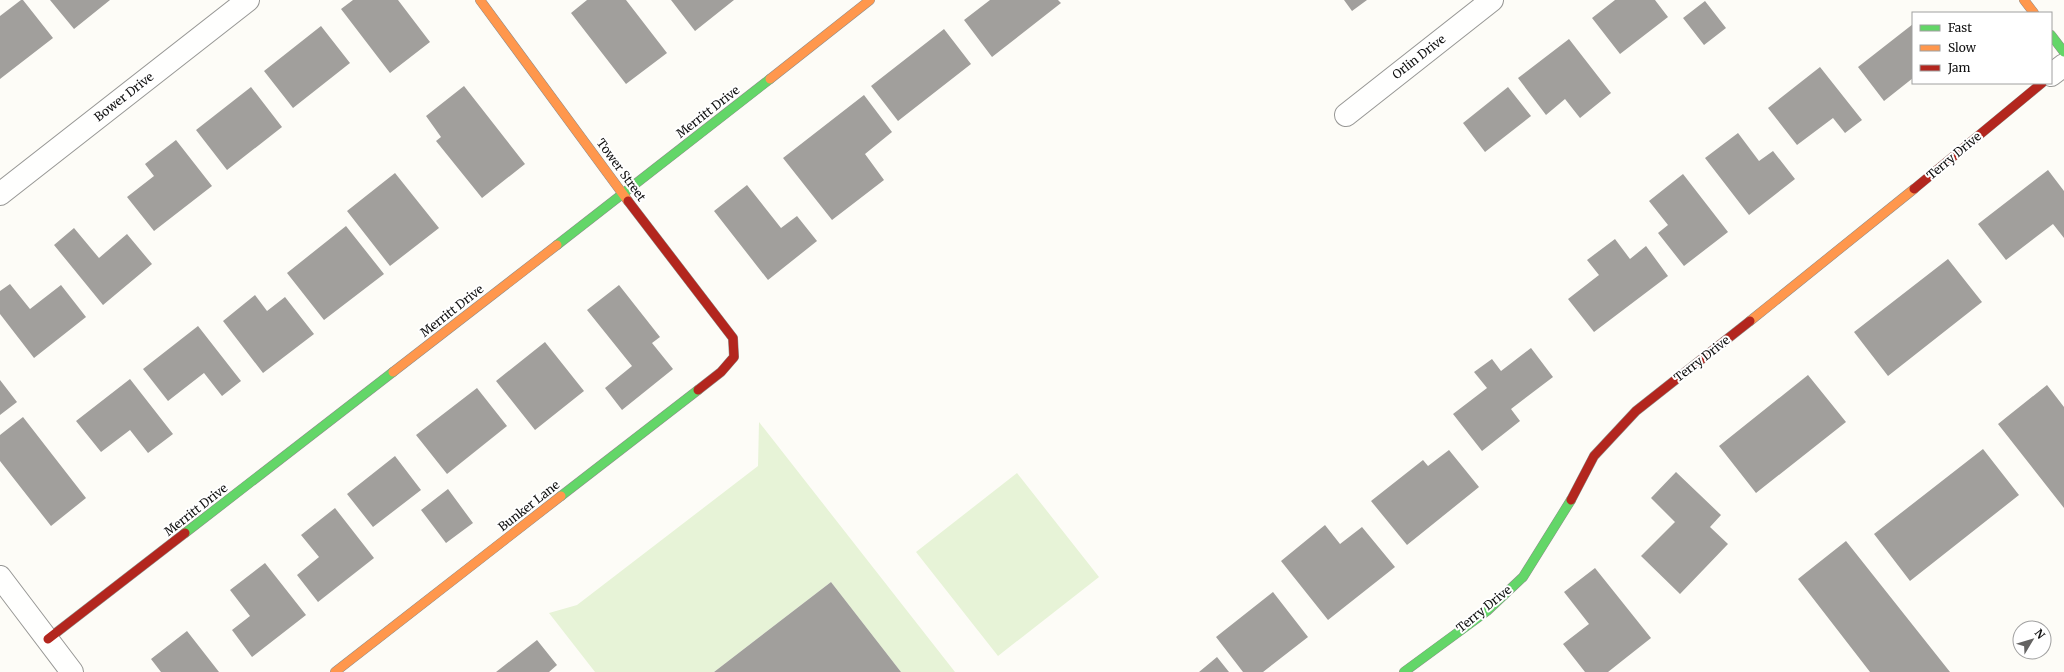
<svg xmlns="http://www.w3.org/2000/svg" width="2064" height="672" font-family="Merriweather,serif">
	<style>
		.green { fill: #e7f3d7 }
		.building { fill: #a19f9c }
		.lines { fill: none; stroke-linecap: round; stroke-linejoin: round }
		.street-casing { stroke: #979795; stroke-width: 24 }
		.fast-casing { stroke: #8e8d8b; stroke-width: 10 }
		.slow-casing { stroke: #8e8d8b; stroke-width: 10 }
		.jam-casing { stroke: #8e8d8b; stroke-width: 10 }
		.street { stroke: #fffffe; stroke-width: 22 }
		.fast { stroke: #63d668; stroke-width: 9 }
		.slow { stroke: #ff974d; stroke-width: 9 }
		.jam { stroke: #b3261e; stroke-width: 9 }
		.labels { text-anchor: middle; stroke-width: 4; stroke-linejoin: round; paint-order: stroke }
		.street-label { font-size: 12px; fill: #111; stroke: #fff }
	</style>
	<rect width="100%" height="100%" fill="#fdfcf7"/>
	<!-- green -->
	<path class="green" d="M759,422L955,672H901L831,582L714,672H595L549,613L577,605L758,466Z
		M1017,473L1099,577L998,656L916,552Z"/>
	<!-- building -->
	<path class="building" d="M21,0H23L53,38L0,79V16Z
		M50,0H110L74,29Z
		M353,0H398L430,42L390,73L341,9Z
		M587,0H626L667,53L626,84L571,13Z
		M671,0H734L695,31Z
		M990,0H1058L1061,3L992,57L964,20Z
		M1344,0H1367L1352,11Z
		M1615,0H1655L1668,17L1620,54L1592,18Z
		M1705,1L1726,28L1704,45L1683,18Z
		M1913,24V78L1884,101L1858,67Z
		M321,26L350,63L293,108L264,71Z
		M944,29L971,64L898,121L871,86Z
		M1569,39L1611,93L1580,118L1565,99L1546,115L1518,78Z
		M1820,67L1862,120L1845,133L1833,118L1797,145L1768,108Z
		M464,86L525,164L482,198L436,141L441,137L426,116Z
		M251,87L282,127L227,170L196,130Z
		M1508,87L1531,116L1485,152L1463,123Z
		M864,95L892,132L865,154L884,180L832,220L783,158Z
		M1738,133L1759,161L1773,151L1795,179L1749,215L1705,158Z
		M176,140L212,186L154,231L127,197L154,176L145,164Z
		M2048,170L2064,191V238L2053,224L2006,260L1978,224Z
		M395,173L439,228L390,266L347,211Z
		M1683,174L1728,232L1684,266L1658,233L1668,225L1649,201Z
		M747,185L781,228L797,216L817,241L768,280L714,211Z
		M346,226L384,274L324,320L287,273Z
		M74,228L99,258L127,234L152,264L103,305L54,245Z
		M1615,239L1630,259L1646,246L1668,276L1594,332L1568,299L1599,275L1587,260Z
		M1948,259L1982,302L1888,376L1854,332Z
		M10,284L30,309L61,285L86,317L34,358L0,314V291Z
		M619,285L660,337L652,343L673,369L622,410L605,388L632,366L587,310Z
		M255,295L267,311L285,297L314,334L263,373L223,321Z
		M198,326L241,381L222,396L204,373L168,401L143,369Z
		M545,342L584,391L535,430L496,381Z
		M1531,348L1553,377L1511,409L1520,421L1482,451L1453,414L1487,388L1474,372L1492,359L1501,371Z
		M1808,375L1846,422L1756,493L1719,446Z
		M130,379L173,434L148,453L130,430L101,452L76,421Z
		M0,380L17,402L0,415Z
		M2047,385L2064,407V508L1998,424Z
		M477,388L507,426L447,474L416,435Z
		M23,417L86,498L51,526L0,461V435Z
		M1983,449L2019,495L1910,581L1874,534Z
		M1449,450L1479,487L1407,545L1371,501L1423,460L1428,466Z
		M395,456L421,490L373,527L347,494Z
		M1676,472L1721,515L1710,527L1728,544L1680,594L1641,556L1675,522L1651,498Z
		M448,489L473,523L446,543L421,510Z
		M335,508L374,558L318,602L297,575L319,557L301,535Z
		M1325,525L1340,544L1362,527L1395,567L1328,620L1281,561Z
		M1846,541L1950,672H1870L1798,579Z
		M265,563L306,615L252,657L232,630L250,616L230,590Z
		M1595,568L1651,638L1608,672H1585L1563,644L1589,624L1564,592Z
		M831,582L901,672H714Z
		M1273,592L1308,637L1263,672H1243L1216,637Z
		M187,631L219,672H161L151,659Z
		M537,640L557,665L549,672H496Z
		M1217,657L1229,672H1199Z"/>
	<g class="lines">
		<!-- street casing -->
		<g class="street-casing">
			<path id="street" d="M2051,75L2064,65
				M1346,115L1492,0
				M0,194L248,0
				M0,577L72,672"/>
		</g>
		<!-- fast casing -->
		<g class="fast-casing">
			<path id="fast" d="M2051,35L2064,52
				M557,245L770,79
				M561,496L698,390
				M185,533L393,372
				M1404,672L1487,611L1523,577L1571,500"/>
		</g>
		<!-- slow casing -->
		<g class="slow-casing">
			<path id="slow" d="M480,0L628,201
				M2024,0L2034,13
				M770,79L870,0
				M1750,321L1914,189
				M393,372L557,245
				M335,672L561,496"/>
		</g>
		<!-- jam casing -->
		<g class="jam-casing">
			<path id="jam" d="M1914,189L2042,83
				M628,201L733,338L734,357L721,372L698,390
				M1571,500L1594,456L1636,411L1750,321
				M48,639L185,533"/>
		</g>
		<!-- street -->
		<use href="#street" class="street"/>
		<!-- fast -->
		<use href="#fast" class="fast"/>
		<!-- slow -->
		<use href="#slow" class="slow"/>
		<!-- jam -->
		<use href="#jam" class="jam"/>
	</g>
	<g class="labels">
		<!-- street labels -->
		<g class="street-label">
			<text transform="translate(1419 57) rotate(-38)" y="4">Orlin Drive</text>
			<text transform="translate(124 97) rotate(-38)" y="4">Bower Drive</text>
			<text transform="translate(708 112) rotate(-38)" y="4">Merritt Drive</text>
			<text transform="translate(1954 156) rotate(-40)" y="4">Terry Drive</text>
			<text transform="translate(621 170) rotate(54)" y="4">Tower Street</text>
			<text transform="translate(452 311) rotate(-38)" y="4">Merritt Drive</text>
			<text transform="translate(1702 359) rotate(-38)" y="4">Terry Drive</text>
			<text transform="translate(529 506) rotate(-38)" y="4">Bunker Lane</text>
			<text transform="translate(196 510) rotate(-38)" y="4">Merritt Drive</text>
			<text transform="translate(1484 609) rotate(-39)" y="4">Terry Drive</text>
		</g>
	</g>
	<!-- legend -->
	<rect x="1912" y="12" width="140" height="72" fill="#ffffff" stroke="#a0a0a0"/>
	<rect x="1920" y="25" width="20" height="6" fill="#63d668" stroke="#a0a0a0"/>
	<text x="1948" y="32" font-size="12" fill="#111111">Fast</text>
	<rect x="1920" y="45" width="20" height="6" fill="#ff974d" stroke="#a0a0a0"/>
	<text x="1948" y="52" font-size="12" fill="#111111">Slow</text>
	<rect x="1920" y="65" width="20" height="6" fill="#b3261e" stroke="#a0a0a0"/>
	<text x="1948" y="72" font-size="12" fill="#111111">Jam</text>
	<!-- north arrow -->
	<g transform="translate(2032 640) rotate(52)"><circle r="19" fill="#ffffff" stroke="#a0a0a0"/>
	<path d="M0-3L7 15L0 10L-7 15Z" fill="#646362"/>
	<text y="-6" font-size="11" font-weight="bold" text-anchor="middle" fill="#111111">N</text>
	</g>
</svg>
